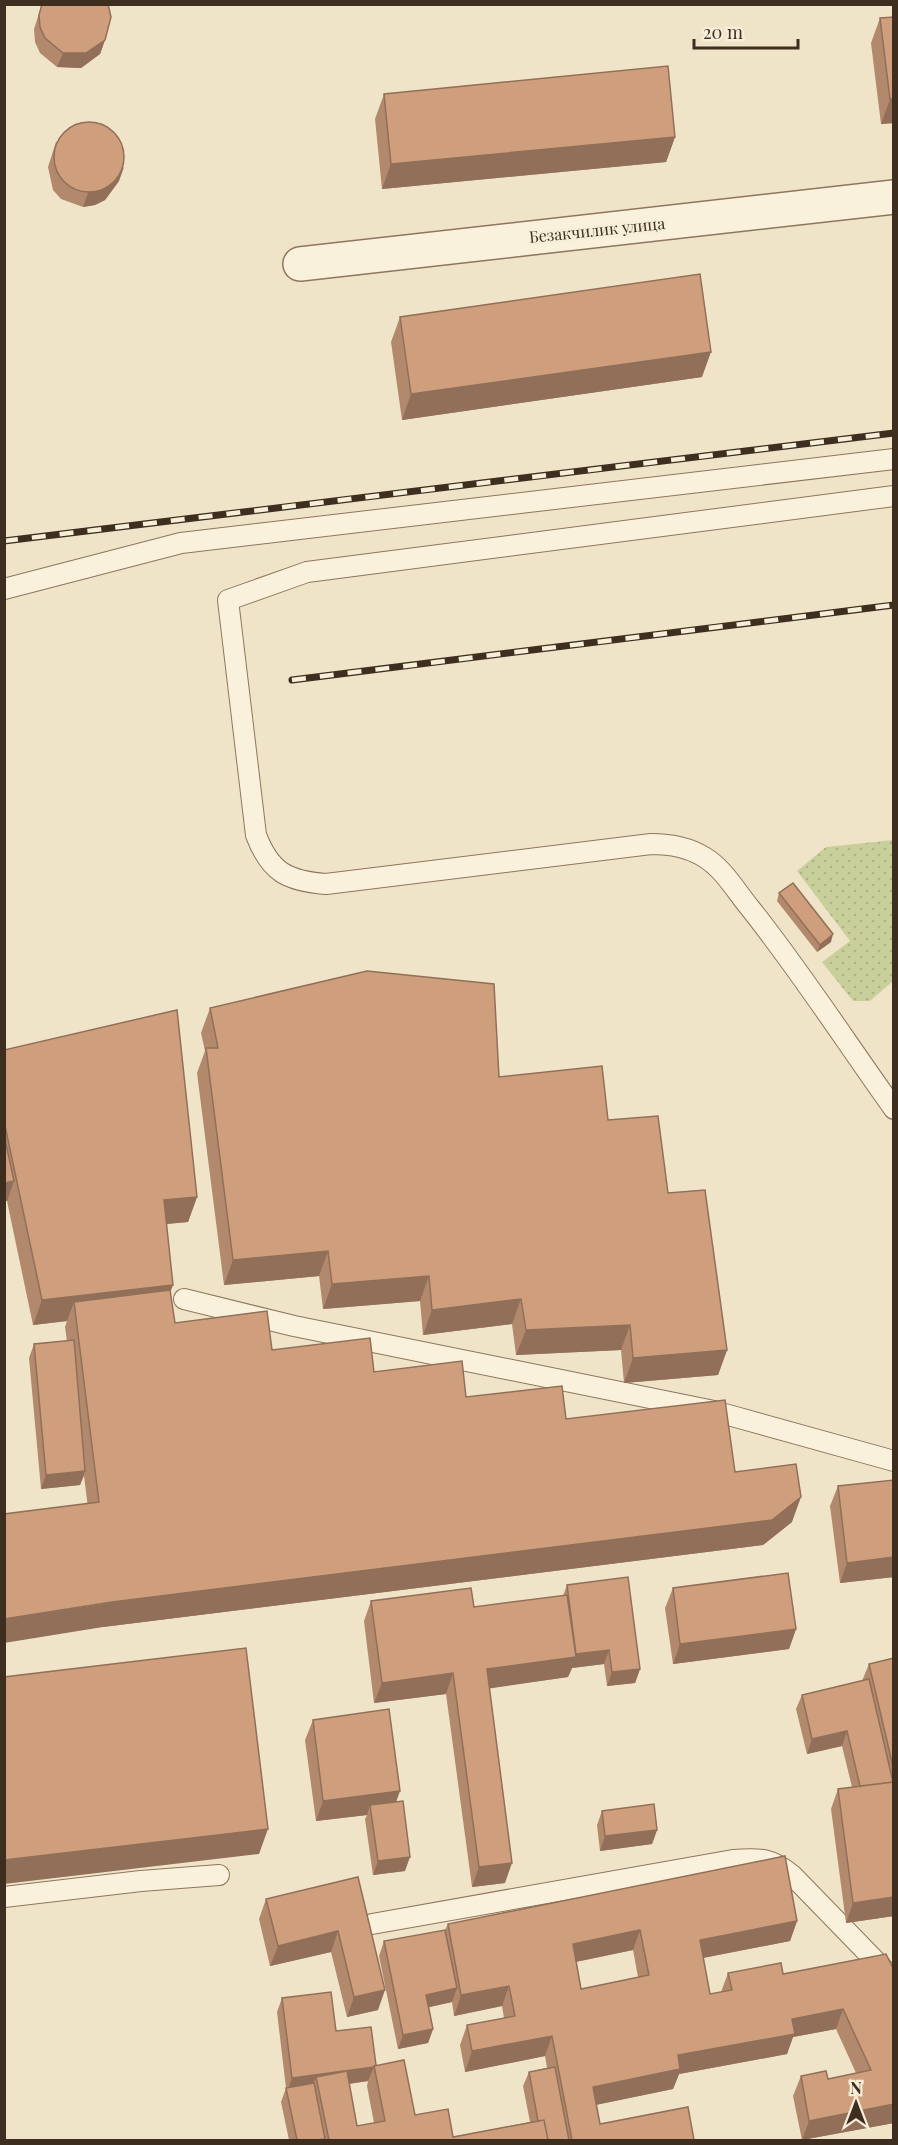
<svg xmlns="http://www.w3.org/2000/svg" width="898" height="2145" font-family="'Playfair Display',serif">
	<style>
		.grass { fill: url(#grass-dots) }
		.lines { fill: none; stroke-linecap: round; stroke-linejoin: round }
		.lane-casing { stroke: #8d765c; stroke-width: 22 }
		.street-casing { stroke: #8d765c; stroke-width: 36 }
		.lane { stroke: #faf1dc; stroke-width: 20 }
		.street { stroke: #faf1dc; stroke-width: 33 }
		.rail-casing { stroke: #3d2e20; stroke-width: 7 }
		.rail { stroke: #f7eed8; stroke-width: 4.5; stroke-dasharray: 14; stroke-linecap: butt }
		.wall { fill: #b2896c; fill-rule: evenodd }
		.shaded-wall { fill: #916f58 }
		.building { fill: #cf9f7d; stroke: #916f58; stroke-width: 1.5; fill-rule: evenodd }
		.labels { text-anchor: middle; stroke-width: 5; stroke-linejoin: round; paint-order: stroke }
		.street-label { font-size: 16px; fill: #3d2e20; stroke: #f7eed8 }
	</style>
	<defs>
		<pattern id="grass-dots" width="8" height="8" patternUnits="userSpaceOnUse" patternTransform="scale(1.5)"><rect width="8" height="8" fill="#c9cf9b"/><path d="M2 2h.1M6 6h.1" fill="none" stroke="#aeb285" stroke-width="1.8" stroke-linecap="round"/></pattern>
	</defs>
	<rect width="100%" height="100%" fill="#f0e4c8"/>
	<!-- grass -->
	<path class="grass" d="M893,840V981L870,1001H853L822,962L850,941L797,871L826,847Z"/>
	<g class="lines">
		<!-- lane casing -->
		<g class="lane-casing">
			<path id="lane" d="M894,496L307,572L228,600L256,835C270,872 287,881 326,884L651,844C669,844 688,847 704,857C723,868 736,891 750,908C801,972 846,1042 894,1109
				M4,589L181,543L894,459
				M184,1299L294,1326L714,1411L894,1461
				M4,1897L141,1881L219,1875
				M372,1924L733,1860C760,1858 771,1858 792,1875L894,1980"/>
		</g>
		<!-- street casing -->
		<g class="street-casing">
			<path id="street" d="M300,264L894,197"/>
		</g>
		<!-- lane -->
		<use href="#lane" class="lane"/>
		<!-- street -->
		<use href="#street" class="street"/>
		<!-- rail casing -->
		<g class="rail-casing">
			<path id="rail" d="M4,541L894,433
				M292,680L894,605"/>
		</g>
		<!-- rail -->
		<use href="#rail" class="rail"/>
	</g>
	<!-- wall -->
	<path class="wall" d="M42,4L105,40L100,54L81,68L57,67L40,53L35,42L34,29Z
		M894,17V123L881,124L871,43L880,18Z
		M384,94L675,137L666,162L382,189L375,119Z
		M56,142L119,181L105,200L95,205L83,207L61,199L53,190L48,167Z
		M400,317L702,377L402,420L391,342Z
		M779,893L831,942L817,952L777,901Z
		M210,1008L499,1077L608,1120L668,1193L727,1350L718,1375L624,1383L621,1350L516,1355L512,1324L423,1335L420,1301L323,1309L319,1276L224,1285L197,1073L205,1051L201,1033Z
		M4,1050L197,1197L188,1222L166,1224L173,1285L170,1291L175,1323L272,1350L374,1372L466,1397L566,1419L735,1472L792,1522L763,1545L103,1627L84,1476L80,1485L41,1489L29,1358L34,1344L67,1341L65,1327L67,1321L33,1325L7,1201H4Z
		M894,1480V1577L840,1583L830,1506L838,1486Z
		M567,1585L640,1669L635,1683L607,1686L604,1664L572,1668L568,1677L489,1688L505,1883L472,1887L446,1694L374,1703L364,1621L371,1601L474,1607L563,1596Z
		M673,1588L796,1629L789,1649L673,1664L665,1608Z
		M894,1658V1916L846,1923L831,1809L838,1789L852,1787L842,1746L807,1754L796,1709L802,1695L862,1681L869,1664Z
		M313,1720L396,1802L405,1871L373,1875L365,1819L367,1815L316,1821L305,1740Z
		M602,1811L657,1830L652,1844L600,1851L597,1825Z
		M358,1877L378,2010L347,2017L331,1952L270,1966L259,1919L266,1899Z
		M797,1921L790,1941L703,1958L710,1994L721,1992L728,1973L783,1974L886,1954L894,2123L802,2140L793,2096L801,2076L828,2079L856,2073L836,2029L793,2037L787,2054L679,2074L673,2089L596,2105L600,2124L694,2140H289L281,2102L286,2088L277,2012L282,1998L336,2031L376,2065L415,2115L453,2137L530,2122L523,2086L529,2072L547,2068L545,2056L465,2072L460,2045L467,2025L504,2018L502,2006L454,2016L452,2002L429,2007L433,2029L428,2043L398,2049L379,1956L384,1941L445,1930L448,1924ZM633,1950L638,1977L581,1989L576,1962ZM368,2081L367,2086L374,2123L357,2126L349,2084Z"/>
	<!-- shaded-wall -->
	<path class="shaded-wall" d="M105,40L100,54L81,68L57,67L63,53Z
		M890,99H894V123L881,124Z
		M675,137L666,162L382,189L391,164Z
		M124,167L119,181L105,200L95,205L83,207L88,193Z
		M711,352L702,377L402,420L411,394Z
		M833,934L831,942L817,952L820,945Z
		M14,1181L7,1201H4V1183Z
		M197,1197L188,1222L155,1225L164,1200Z
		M328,1251L319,1276L224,1285L233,1260Z
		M429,1276L420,1301L323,1309L332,1284Z
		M173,1285L164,1310L74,1302L67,1321L33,1325L42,1300Z
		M521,1299L512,1324L423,1335L432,1310Z
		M630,1325L621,1350L516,1355L526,1330Z
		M727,1350L718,1375L624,1383L633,1358Z
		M85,1471L80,1485L41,1489L46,1475Z
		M801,1497L792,1522L763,1545L103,1627L4,1643V1619Z
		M894,1557V1577L840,1583L847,1563Z
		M796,1629L789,1649L673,1664L680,1644Z
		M609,1650L604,1664L572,1668L568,1677L479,1690L487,1669L575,1657L576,1654Z
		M640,1669L635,1683L607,1686L612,1672Z
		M453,1673L446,1694L374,1703L382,1683Z
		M847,1731L842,1746L807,1754L812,1739Z
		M400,1791L393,1811L370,1805L367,1815L316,1821L323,1801Z
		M268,1829L259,1854L4,1884V1860Z
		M657,1830L652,1844L600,1851L605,1836Z
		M410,1857L405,1871L373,1875L378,1861Z
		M512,1863L505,1883L472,1887L479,1867Z
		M894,1897V1916L846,1923L853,1903Z
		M797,1921L790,1941L692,1960L700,1940Z
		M640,1930L633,1950L565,1964L573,1944Z
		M338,1931L331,1952L270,1966L278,1946Z
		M509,1986L502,2006L454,2016L461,1995Z
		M457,1988L452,2002L421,2009L426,1995Z
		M385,1990L378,2010L347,2017L354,1997Z
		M843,2009L836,2029L793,2037L787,2054L679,2074L673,2089L585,2107L593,2087L678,2055L792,2019Z
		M433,2029L428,2043L398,2049L403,2035Z
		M552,2036L545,2056L465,2072L472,2051Z
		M374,2067L368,2081L319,2088L316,2077L312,2088L287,2092L292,2078Z
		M894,2104V2123L802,2140L809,2121Z"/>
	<!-- building -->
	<path class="building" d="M42,4H108L111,17L105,40L86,53H63L45,38L40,27L39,15Z
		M894,17V99H890L880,18Z
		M668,66L675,137L391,164L384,94Z
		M54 157a35 35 0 1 1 70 0a35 35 0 1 1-70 0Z
		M700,274L711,352L411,394L400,317Z
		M793,883L833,934L820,945L779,893Z
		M367,971L494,984L499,1077L602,1066L608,1120L658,1116L668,1193L705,1190L727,1350L633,1358L630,1325L526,1330L521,1299L432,1310L429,1276L332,1284L328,1251L233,1260L206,1048H218L210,1008Z
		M177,1010L197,1197L164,1200L173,1285L42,1300L4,1121V1050Z
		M4,1135L14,1181L4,1183Z
		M170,1290L175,1323L267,1311L272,1350L370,1338L374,1372L462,1361L466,1397L562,1386L566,1419L725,1400L735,1472L796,1464L801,1497L772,1520L112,1602L4,1619V1514L99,1502L74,1302Z
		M74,1340L85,1471L46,1475L34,1344Z
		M894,1480V1557L847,1563L838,1486Z
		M788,1573L796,1629L680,1644L673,1588Z
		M628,1577L640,1669L612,1672L609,1650L576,1654L567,1585Z
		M471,1588L474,1607L567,1595L576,1657L487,1669L512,1863L479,1867L453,1673L382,1683L371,1601Z
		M246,1648L268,1829L4,1860V1677Z
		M894,1658V1771L869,1664Z
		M869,1679L893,1782L860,1786L847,1731L812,1739L802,1695Z
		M389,1709L400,1791L323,1801L313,1720Z
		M894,1782V1897L853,1903L838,1789Z
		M403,1801L410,1857L378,1861L370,1805Z
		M654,1804L657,1830L605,1836L602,1811Z
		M785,1856L797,1921L700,1940L710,1994L732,1990L728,1973L781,1963L783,1974L886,1954L894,1970V2104L809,2121L801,2076L826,2071L828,2079L871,2070L843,2009L792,2019L795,2034L678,2055L680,2069L593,2087L600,2124L688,2107L694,2140H572L552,2036L472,2051L467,2025L515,2016L509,1986L461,1995L448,1924ZM640,1930L649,1975L581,1989L573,1944Z
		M358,1877L385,1990L354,1997L338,1931L278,1946L266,1899Z
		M445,1930L457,1988L426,1995L433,2029L403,2035L384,1941Z
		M331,1992L336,2031L371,2027L376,2065L374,2066V2067L292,2078L282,1998Z
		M404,2060L415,2115L448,2109L453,2137L544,2120L548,2140H329L316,2077L347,2071L357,2126L385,2121L374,2066Z
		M555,2067L569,2140H548L544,2120L538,2121L529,2072Z
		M314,2083L325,2139L316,2140H297L286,2088Z"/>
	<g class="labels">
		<!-- street labels -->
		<g class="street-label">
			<text transform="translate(597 230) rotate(-6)" y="6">Безакчилик улица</text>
		</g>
	</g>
	<!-- border -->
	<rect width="898" height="2145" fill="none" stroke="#3d2e20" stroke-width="12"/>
	<!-- north arrow -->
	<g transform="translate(856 2103)" stroke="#f7eed8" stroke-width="4.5" paint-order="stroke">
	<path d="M0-4.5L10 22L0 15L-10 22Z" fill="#3d2e20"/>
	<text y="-9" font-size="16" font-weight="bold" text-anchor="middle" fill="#3d2e20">N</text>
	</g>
	<!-- scale -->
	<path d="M694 39v9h104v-9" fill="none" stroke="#3d2e20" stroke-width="3"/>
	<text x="703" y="39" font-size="18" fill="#3d2e20" stroke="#f7eed8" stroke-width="4.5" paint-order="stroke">20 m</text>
</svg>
